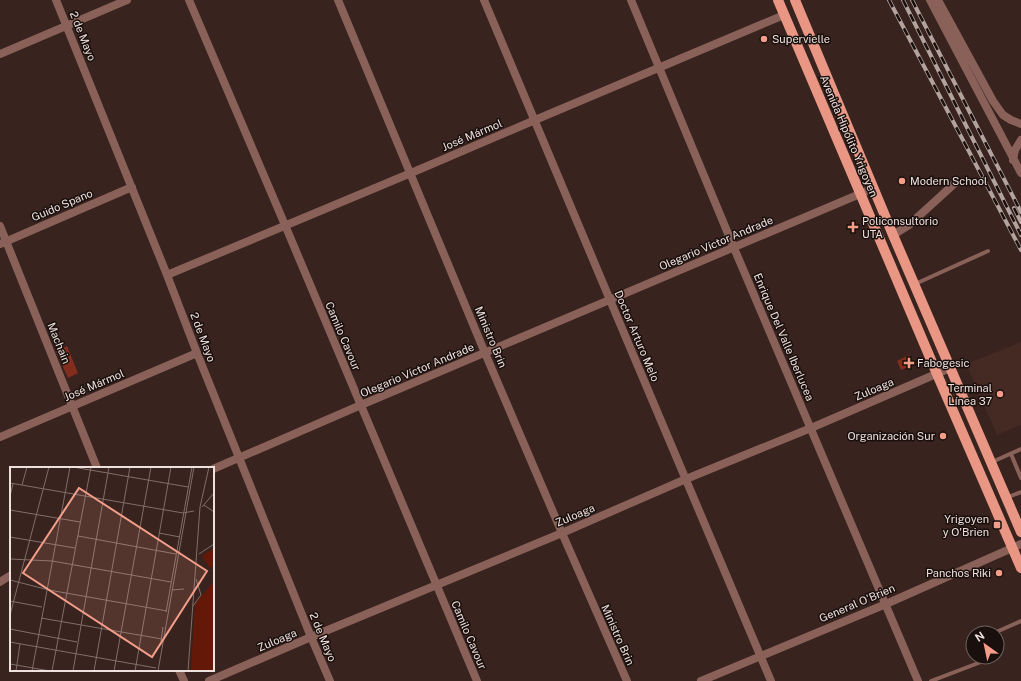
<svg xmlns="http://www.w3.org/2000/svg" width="1021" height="681" font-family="'Public Sans',sans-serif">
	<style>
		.built { fill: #452923 }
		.building { fill: #832d1c }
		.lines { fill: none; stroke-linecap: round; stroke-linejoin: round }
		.service { stroke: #896158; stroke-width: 4 }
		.minor { stroke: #896158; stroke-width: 8 }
		.tertiary { stroke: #896158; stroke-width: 8 }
		.primary { stroke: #e99784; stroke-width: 10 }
		.rail-casing { stroke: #b3a39f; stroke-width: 4 }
		.rail { stroke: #190f0d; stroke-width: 2.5; stroke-dasharray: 8; stroke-linecap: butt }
		.poi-dot { fill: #f49e8a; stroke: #190f0d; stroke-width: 1.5 }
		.labels { text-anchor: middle; stroke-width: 3; stroke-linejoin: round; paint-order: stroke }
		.street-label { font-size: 11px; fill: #eee0dc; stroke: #190f0d }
		.poi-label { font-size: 11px; fill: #eee0dc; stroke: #190f0d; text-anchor: start }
		.inset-road { fill: none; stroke: #816f6a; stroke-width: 1 }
		.view { fill: #f49e8a; fill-opacity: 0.15; stroke: #f49e8a; stroke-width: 2 }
		.inset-edge { fill: none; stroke: #eee0dc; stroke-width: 2 }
	</style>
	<rect width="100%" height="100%" fill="#38231e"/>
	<!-- built -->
	<path class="built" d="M1021,342V425L997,435L966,364Z"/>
	<!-- building -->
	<path class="building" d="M67,346L78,373L68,378L56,351Z
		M909,355L912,362L910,366L901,370L897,361Z"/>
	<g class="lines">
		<!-- service -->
		<path class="service" d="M915,284L988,251
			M1011,454L1021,478
			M992,462L1021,449
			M1006,498L1021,492
			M994,633L1021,621
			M931,681L981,662L983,659V657"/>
		<!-- minor -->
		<path class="minor" d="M56,0L167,275L197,353L311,637L330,681
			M189,0L285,225L477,681
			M338,0L485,353L562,533L627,681
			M484,0L610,300L771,681
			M631,0L734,248L918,681
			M0,54L127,0
			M0,226L97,468
			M893,235L909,225L954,184
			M0,244L132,187
			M167,275L411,173L535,120L784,15
			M0,437L197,353
			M213,469L361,405L874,188
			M0,582L11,575
			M179,670L184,681
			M209,681L311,637L562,533L686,479L811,428L950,368
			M701,681L886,604L1021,544"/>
		<!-- tertiary -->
		<path class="tertiary" d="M930,0L1021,173
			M938,0L993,101L1003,115L1011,120L1021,124
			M1013,160L1015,150L1021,140"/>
		<!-- primary -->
		<path class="primary" d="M778,0L937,374L1021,568
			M795,0L893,235L1021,532"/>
		<!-- rail casing -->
		<g class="rail-casing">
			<path id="rail" d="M889,0L1021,250
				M903,0L1021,235
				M912,0L1021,212
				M1014,208L1021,222"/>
		</g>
		<!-- rail -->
		<use href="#rail" class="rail"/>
	</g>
	<!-- markers -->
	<g class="poi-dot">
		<circle cx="764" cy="39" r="4"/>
		<circle cx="902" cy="181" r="4"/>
		<path d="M851 221h4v4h4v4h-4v4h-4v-4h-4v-4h4z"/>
		<path d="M907 357h4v4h4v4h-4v4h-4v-4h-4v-4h4z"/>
		<circle cx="1000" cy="394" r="4"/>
		<circle cx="943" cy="436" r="4"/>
		<rect x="993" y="521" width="8" height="8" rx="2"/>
		<circle cx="999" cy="573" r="4"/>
	</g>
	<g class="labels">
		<!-- street labels -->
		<g class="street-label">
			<text transform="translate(83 36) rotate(68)" y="4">2 de Mayo</text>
			<text transform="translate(472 135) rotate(-23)" y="4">José Mármol</text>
			<text transform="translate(849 136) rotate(67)" y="4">Avenida Hipólito Yrigoyen</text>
			<text transform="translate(62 205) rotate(-23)" y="4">Guido Spano</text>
			<text transform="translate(716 243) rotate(-23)" y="4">Olegario Víctor Andrade</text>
			<text transform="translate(343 336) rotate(67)" y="4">Camilo Cavour</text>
			<text transform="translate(637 336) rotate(67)" y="4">Doctor Arturo Melo</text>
			<text transform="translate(203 337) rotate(69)" y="4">2 de Mayo</text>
			<text transform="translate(491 337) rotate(67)" y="4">Ministro Brin</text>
			<text transform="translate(784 337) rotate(67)" y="4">Enrique Del Valle Iberlucea</text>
			<text transform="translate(59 343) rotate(68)" y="4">Machain</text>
			<text transform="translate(417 370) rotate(-23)" y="4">Olegario Víctor Andrade</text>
			<text transform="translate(94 385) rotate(-23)" y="4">José Mármol</text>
			<text transform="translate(874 389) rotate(-23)" y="4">Zuloaga</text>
			<text transform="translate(575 515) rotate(-23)" y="4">Zuloaga</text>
			<text transform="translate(857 603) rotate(-23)" y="4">General O'Brien</text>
			<text transform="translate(469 635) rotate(67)" y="4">Camilo Cavour</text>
			<text transform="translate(618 635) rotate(66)" y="4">Ministro Brin</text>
			<text transform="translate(323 637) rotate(67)" y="4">2 de Mayo</text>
			<text transform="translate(277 640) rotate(-23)" y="4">Zuloaga</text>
		</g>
		<!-- poi labels -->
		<g class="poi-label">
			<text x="772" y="43">Supervielle</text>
			<text x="910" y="185">Modern School</text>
			<text x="862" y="225">Policonsultorio<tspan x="862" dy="13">UTA</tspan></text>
			<text x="917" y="367">Fabogesic</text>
			<text x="992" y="392" text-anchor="end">Terminal<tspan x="992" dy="13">Línea 37</tspan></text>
			<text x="935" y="440" text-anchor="end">Organización Sur</text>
			<text x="989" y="523" text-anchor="end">Yrigoyen<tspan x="989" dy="13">y O'Brien</tspan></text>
			<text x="991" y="577" text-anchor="end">Panchos Riki</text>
		</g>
	</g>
	<!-- overview -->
	<g transform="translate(10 467)">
		<rect width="204" height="204" fill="#38231e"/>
		<path d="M204,115V204H181L185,137Z" fill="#641807"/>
		<path d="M204,81V98L200,101L192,89Z" fill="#641807"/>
		<path class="inset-road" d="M63,0L178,20M0,16L173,46L184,44M12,18L17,0M0,29L3,17M194,38L204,45M192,40L204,26M0,43L70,55M149,66L170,70M68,69L166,87M0,70L65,81M189,87L204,77M0,92L42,94L161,115M0,113L39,123L157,144M162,123L174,122M0,134L32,140M183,139L191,128L186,112M156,145L182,0M0,148L39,0M31,151L152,172M0,162L67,175M151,174L153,160M0,175L146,201M0,197L40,204M6,204L10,177M22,204L60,0M42,204L81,0M63,204L99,0M84,204L120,0M104,204L141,0M125,204L161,0M148,204L184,0M178,204L190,40L199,0"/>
		<path class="view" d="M69,21L197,104L142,190L13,106Z"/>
		<rect width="204" height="204" class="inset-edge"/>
	</g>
	<!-- north arrow -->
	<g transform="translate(985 645) rotate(327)"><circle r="19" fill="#190f0d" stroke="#6e6360"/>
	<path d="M0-3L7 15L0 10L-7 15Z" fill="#f49e8a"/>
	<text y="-6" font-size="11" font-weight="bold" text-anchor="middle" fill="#eee0dc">N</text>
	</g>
</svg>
